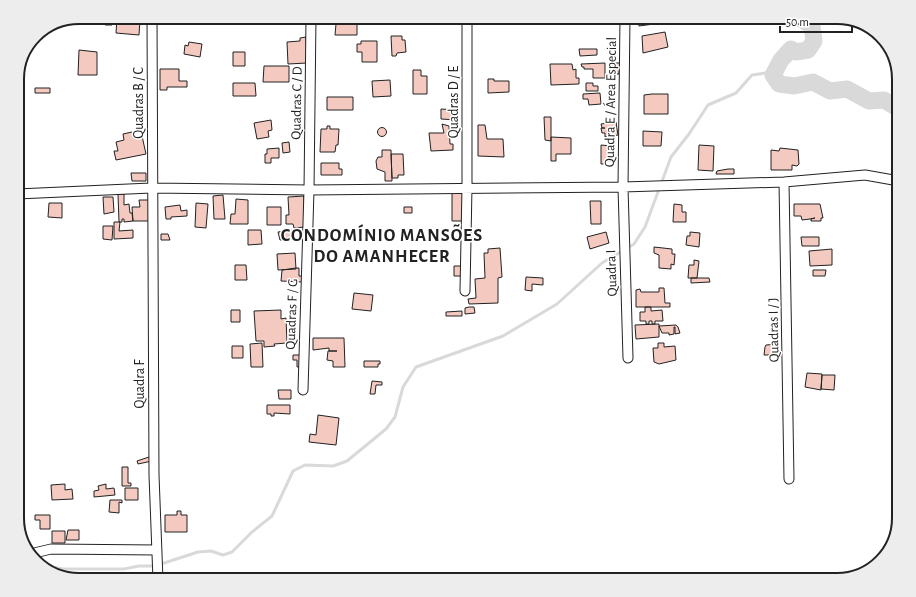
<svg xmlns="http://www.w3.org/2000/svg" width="916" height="597" font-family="'Alegreya Sans',sans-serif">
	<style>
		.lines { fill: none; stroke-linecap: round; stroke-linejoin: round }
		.stream { stroke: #d9d9d9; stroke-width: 3 }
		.river { stroke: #d9d9d9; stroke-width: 17 }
		.building { fill: #f3c9c0; stroke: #222 }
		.street-casing { stroke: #222; stroke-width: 11 }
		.street { stroke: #fff; stroke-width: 9 }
		.labels { text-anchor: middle; stroke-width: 3; stroke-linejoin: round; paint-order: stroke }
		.street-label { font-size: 14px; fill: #222; stroke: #fff }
		.district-label { font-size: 18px; font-weight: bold; letter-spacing: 1px; fill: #222; stroke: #fff }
		.rim { fill: none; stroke: #222; stroke-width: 2 }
	</style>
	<rect width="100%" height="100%" fill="#fff"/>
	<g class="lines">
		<!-- stream -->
		<path class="stream" d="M41,565L63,569H124L139,566H155L198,552L211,551L223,555L232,552L252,532L272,516L293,471L305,465L333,466L347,461L386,429L395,417L403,387L416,367L503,336L557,304L602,263L634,244L645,227L671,157L689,134L708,105L736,93L752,75L765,73L773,75"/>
		<!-- river -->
		<path class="river" d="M798,17L812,26L814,41L808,50L796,52L791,49L781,60L773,75L779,84L794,86L813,82L830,91L847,89L869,101L884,100L899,109"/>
	</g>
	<!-- building -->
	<path class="building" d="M106,17H113L112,25H105Z
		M289,17H299V21H289Z
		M391,17H409V21L391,22Z
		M637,17H653L654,24L639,26Z
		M117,18L140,20L139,35L116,33Z
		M336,24H357V35H335Z
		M665,32L668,47L643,53L642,36Z
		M391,36H402V40H405L406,52L397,53L396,56H392Z
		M306,37L307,63L288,64L287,42L300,41V38Z
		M361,41H377V62H362V52H357V44H361Z
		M189,42L202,44L200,57L184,54L185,45L188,46Z
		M579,49H597V55L580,56Z
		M79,50L97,52V75H78Z
		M233,52H245V66H233Z
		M605,63V78H593V69H584V67H582L581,64Z
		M613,63H623V71H619V74H613Z
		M550,64H572L573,70L576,69V78H579V84L551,85Z
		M264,66H289V82H263Z
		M160,69H179V81H187V87H167V90H160Z
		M413,70H421V76H427V94H413Z
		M488,79H494V81H509V92L488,93Z
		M390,80L391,96L373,97L372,81Z
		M233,83H255L256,96H233Z
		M586,83H593V86H598V91H586Z
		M35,88H50V93H35Z
		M600,93L601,104L589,105L588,99H583V94Z
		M652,94H668V114H644V95Z
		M327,97H353V110H327Z
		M441,109L457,110V120L441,119Z
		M544,117H551V141L545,140Z
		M271,120L272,130L268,131L269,137L257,139L254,123Z
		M616,122L618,135L605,137V133H602L601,128H605H602L601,124Z
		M442,124L449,126L450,144H453V150L431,151L429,133H444Z
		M478,125H485L487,139H503L504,157L478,156Z
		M327,126H330V129H339L338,145H336L335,152H320L321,129H327Z
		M377.5 132a4.5 4.5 0 1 1 9 0a4.5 4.5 0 1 1-9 0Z
		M643,131L662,132L661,146H643Z
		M132,132L134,138L142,136L146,154L116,160L114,151H118L116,142L124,140L123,134Z
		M551,137L571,138V154H556V161H551Z
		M289,142L290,152L283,153L282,143Z
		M601,145L611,146V161L605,160V164H601Z
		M699,145L714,146L713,171L698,170Z
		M279,148V158H271V163H265V154H267V149Z
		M780,148L798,150L799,164L797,166L792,165V170H771V150L779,151Z
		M382,150H391L392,181H385V172L377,169L376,161L378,157H382Z
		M391,154H403L404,175H398V178H392Z
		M321,163H339V169H342V175H321Z
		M728,169H734V174H716L717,171Z
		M131,173H146V181H132Z
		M452,190L466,192V209H462V221H452Z
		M118,194H124V205L129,204L130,213H132L133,221L124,222V219H122V222H119Z
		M223,195L225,219H214L213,196Z
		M304,196L305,227L294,228L293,224H286V215H289L288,197Z
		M103,197H113L114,212L104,214Z
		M236,199L248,200V224H230L231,214H235Z
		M139,200H149V221H133L132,207H140Z
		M590,201H601V224H591Z
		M49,203H62V218L48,217Z
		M196,203L208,204L206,228L195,227Z
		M674,204L682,205V212H686V222H673Z
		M794,204H820L823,218H821V221H811V219L815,218L810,219L802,220L801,216H794Z
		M180,205L181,211L187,210V216L171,217V219H166L165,207Z
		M267,207H281V225H267Z
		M404,207H412V213H404Z
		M114,222H120L119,231L133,230V238L114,239Z
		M103,226H113L112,240L103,239Z
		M248,230H261L262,244L248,245Z
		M294,230V239L280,240L278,232Z
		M606,232L609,243L590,249L587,237Z
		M690,232L700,233L699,247L686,245L687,236H690Z
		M161,234H168L170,240H161Z
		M801,237H819V246H802Z
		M654,247L672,249V254H675L674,265L671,264V269L659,268V255L654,253Z
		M500,248L502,277L498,278V303L469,304L468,299L476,298L475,279L485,278L484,253H488V249Z
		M832,249V265L810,266L809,251Z
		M295,253L296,269L278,270L277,254Z
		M694,260L699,261L697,278H688L689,265H694Z
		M235,265H246L247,280H235Z
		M454,266H465V276H454Z
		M296,268H299V276H303V282L281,281L282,270Z
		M813,270H826L825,276H813Z
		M526,277L543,278V285L532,284V291L525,290Z
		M691,278H709L710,282L691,283Z
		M659,288H664L665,303H670V307H636V290L640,289L641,292H659Z
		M354,293L373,295L371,311L352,309Z
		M469,307H474L475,313L465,314V308Z
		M645,307H651V311L662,310L663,321H655V324H652V321H649V324H646V321H640V312H645Z
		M231,310H240V322H231Z
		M281,310V319L286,318L287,343L274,344L275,346L264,347V341H256L254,311Z
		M462,311V316H446V312Z
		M659,324V337L636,339L635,325Z
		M676,325L678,327L680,333L675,334V327H674V334L669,335V333H662L659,326Z
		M313,338H344L345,367H333V361L327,360L328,351H337H329V348L313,350Z
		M262,343L263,367H251L250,344Z
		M658,343H664V347L675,346L676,360L659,364L654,362L653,348H658Z
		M778,344L779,355H764L765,347L766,345Z
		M232,346H243V358H232Z
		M293,355H303V367H297V360H293Z
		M364,361H380V364H378V367H364Z
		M807,373L822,374L821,390L805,387Z
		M822,375H835L834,390L821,389Z
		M372,381L382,382V385H376L375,394H370Z
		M278,390H291V399H279Z
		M267,405H290V414L274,413V416H271V414H267Z
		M318,415L339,418L336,445L309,442L310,434L316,435Z
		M152,456V461L138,464L137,461Z
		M122,467H128V483H131V486H122Z
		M65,484V490L72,489L73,499L52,500L51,485Z
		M106,484V489L114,488L115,495L94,497V491L99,490L98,486Z
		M125,488H138V500H125Z
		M110,500H122V503L119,502V513L109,512Z
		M177,511H181V515H187V532H165V515H177Z
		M35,515H50V529H40V520H35Z
		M68,530H79V540H66Z
		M52,531H65V543H52Z"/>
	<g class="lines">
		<!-- street casing -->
		<g class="street-casing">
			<path id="street" d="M152,17L154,475L158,580
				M625,17L623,187L628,358
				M784,182L789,479
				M17,194L151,188L309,190L623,187L784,182L865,175L899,181
				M465,291L467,187V17
				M303,390L309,190L311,17
				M30,554L51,549L157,550"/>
		</g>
		<!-- street -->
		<use href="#street" class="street"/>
	</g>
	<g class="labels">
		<!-- street labels -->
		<g class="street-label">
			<text transform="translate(453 102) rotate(-90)" y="5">Quadras D / E</text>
			<text transform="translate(610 102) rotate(-89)" y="5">Quadra E / Área Especial</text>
			<text transform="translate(138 103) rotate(-90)" y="5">Quadras B / C</text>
			<text transform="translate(296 103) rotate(-89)" y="5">Quadras C / D</text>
			<text transform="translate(611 273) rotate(-92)" y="5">Quadra I</text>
			<text transform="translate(291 314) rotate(-88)" y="5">Quadras F / G</text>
			<text transform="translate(773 330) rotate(-91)" y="5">Quadras I / J</text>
			<text transform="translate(139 384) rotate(-90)" y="5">Quadra F</text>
		</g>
		<!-- district labels -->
		<g class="district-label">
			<text x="382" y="241">CONDOMÍNIO MANSÕES<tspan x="382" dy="21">DO AMANHECER</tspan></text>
		</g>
	</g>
	<!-- crop -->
	<path d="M0 0H916V597H0ZM79 24H837A55 55 0 0 1 892 79V518A55 55 0 0 1 837 573H79A55 55 0 0 1 24 518V79A55 55 0 0 1 79 24Z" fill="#ededed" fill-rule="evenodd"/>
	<path class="rim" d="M79 24H837A55 55 0 0 1 892 79V518A55 55 0 0 1 837 573H79A55 55 0 0 1 24 518V79A55 55 0 0 1 79 24Z"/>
	<!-- scale -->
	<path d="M780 26v6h72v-6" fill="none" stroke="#222222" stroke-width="2"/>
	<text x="786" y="26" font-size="12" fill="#222222" stroke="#ffffff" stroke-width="3" paint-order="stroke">50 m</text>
</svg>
